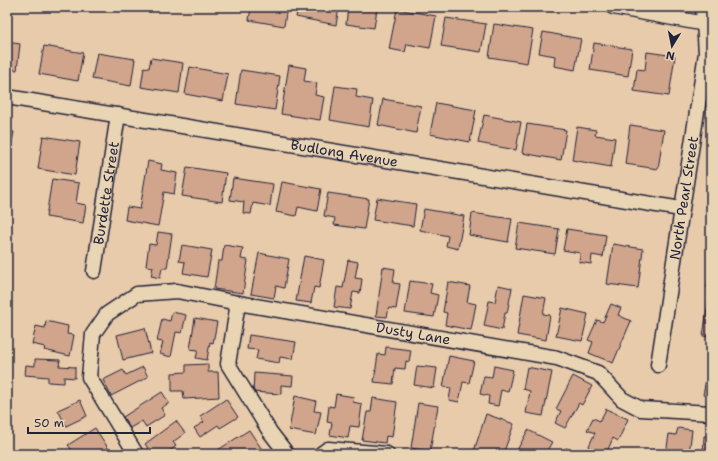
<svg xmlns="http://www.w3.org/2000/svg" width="718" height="461" font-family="'Shantell Sans',sans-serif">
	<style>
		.building { fill: #d1a58c; stroke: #22223b }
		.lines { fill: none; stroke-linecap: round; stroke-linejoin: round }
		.minor-casing { stroke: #22223b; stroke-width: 17 }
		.minor { stroke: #e9d5b3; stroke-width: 14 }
		.labels { text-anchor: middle; stroke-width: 4; stroke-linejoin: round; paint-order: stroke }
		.street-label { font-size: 14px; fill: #22223b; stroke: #e9d5b3 }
	</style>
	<rect width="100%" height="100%" fill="#e8cbaa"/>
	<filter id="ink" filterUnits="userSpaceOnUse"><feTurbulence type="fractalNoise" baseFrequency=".025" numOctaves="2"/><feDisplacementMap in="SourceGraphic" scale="8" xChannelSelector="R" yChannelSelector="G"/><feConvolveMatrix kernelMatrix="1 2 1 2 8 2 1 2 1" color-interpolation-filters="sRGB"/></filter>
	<g filter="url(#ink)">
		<!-- building -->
		<path class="building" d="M251,7H287L284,26L249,20Z
			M298,7H339L336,25L296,17Z
			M348,7H365L377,9L374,28L346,24Z
			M397,9L436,16L430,48L407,44L405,52L389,49Z
			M446,18L486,24L481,52L441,46Z
			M494,24L533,30L527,63L489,57Z
			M543,32L581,39L575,70L554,66L555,56L539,53Z
			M7,42L20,44L17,70L7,69Z
			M594,43L632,49L628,76L590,70Z
			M44,46L83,53L78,81L39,74Z
			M647,52L675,56L669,96L634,91L637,69L645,70Z
			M97,53L135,59L131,86L92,79Z
			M151,58L183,63L179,93L141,87L144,67L149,68Z
			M289,65L306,68L304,81L317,83L315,95L324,97L320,120L281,114Z
			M190,67L228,74L223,101L185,94Z
			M241,70L280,76L275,110L236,104Z
			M335,86L357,89L356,97L373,100L369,127L330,120Z
			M383,99L421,106L416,133L378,125Z
			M436,103L476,110L470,142L430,134Z
			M484,115L521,122L516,150L478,143Z
			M527,124L566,130L561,160L522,153Z
			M630,125L664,130L658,169L625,164Z
			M577,127L596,130L595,135L615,138L611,167L572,160Z
			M7,131L14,132L11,147L7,146Z
			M43,136L80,142L75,175L38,169Z
			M148,161L162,164L161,170L177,173L174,194L164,192L158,226L125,220L127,207L140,209Z
			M187,167L226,173L222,202L182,196Z
			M233,178L273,184L270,206L253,203L251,214L243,213L244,202L230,200Z
			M52,179L79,183L76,203L86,205L83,223L46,217Z
			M282,182L321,189L317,211L298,207L296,216L276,212Z
			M328,193L369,199L364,229L334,225L335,218L324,216Z
			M377,198L416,204L413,226L373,220Z
			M424,209L464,216L458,249L446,246L448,236L420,230Z
			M472,213L512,219L508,242L469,235Z
			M519,223L559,229L555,254L515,248Z
			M567,229L606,235L603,257L592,255L591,264L579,262L580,253L563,250Z
			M158,232L172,234L167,268H162L160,278L151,276L153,267L146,266L149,244L156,245Z
			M613,244L643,249L638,288L607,284Z
			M182,245L212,250L207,277L183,273L185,262L179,261Z
			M224,245L243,248L241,259L248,260L243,293L214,289L218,261H222Z
			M259,253L289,259L284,288L276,286L274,298L251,294Z
			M304,256L324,260L319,288L314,287L311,303L296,301Z
			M348,260L358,262L355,278L362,279L360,293L353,292L350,309L334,307L337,287L343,288Z
			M711,261V288H707Z
			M383,267L395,269L393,283L400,284L396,309L389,308L387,317L376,316Z
			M410,281L432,284L430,293L438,295L434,317L405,313Z
			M448,282L470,286L467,302L476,304L471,330L445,325L447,313L443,312Z
			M498,285L512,288L507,313H505L502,330L484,326L489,301L495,302Z
			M524,294L546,298L543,314L550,315L546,340L517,335Z
			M709,296H711V337L703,336Z
			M611,304L621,308L618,315L631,321L613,363L589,353L593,342L588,340L597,320L603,322Z
			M562,308L588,314L582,341L556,336Z
			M172,312L186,315L182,333L176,332L171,357L160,354L163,342L157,341L162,319L170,321Z
			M195,318L217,322L213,343L210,342L207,360L196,358L198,350L190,349Z
			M46,321L68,326L67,334L74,335L70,356L44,350L45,347L32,344L36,326L45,328Z
			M145,328L151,353L123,360L117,335Z
			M249,335L296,342L293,359L280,357L279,363L256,359L258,350L247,349Z
			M386,347L411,350L409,362L406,361L405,369L395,368L393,384L374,382L378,354L385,355Z
			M711,353V397L703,395Z
			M449,356L474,361L469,383L463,382L459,402L449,400L451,388L443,387Z
			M35,359L60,360L59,366L75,367V378L64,377V383L48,382V377L25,375L26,365L35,366Z
			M208,364V372H218L219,397L184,399L183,391H172V373L186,372V365Z
			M417,366L437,368L434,388L414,385Z
			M494,366L513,370L508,392L501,390L498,406L488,404L489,396L480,394L484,376L492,377Z
			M143,367L148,377L111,396L103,380L123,370L126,375Z
			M527,367L552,372L543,416L526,413L530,391L523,389Z
			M254,373L293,376L292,386L281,385V394L253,392Z
			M573,376L592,386L582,405L579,403L565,428L555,423L561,411L556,409Z
			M162,392L169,403L161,408L165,415L146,427L142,421L130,428L123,417Z
			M336,394L354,397L353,402L362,404L359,427L350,426L348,438L330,435L332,423L327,422L329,406L334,407Z
			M295,396L316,401L314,411L321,412L316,435L289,430Z
			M373,398L397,402L392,437L386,436L385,443L362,440L367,412H371Z
			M226,399L238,417L220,428L218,425L200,437L194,428L204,422L200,416Z
			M80,400L87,416L66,426L58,410Z
			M418,403L438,406L430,451L411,448Z
			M606,409L628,419L618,441L613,438L606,454H597L587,450L595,433L587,430L593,418L600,421Z
			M486,414L514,424L503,454H473Z
			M176,421L185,433L173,442L176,446L166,454H152L145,444Z
			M95,428L112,454H75L68,445Z
			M678,428L692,430L689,454H666L669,434L676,435Z
			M249,430L265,454H220L218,450Z
			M528,430L552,442L545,454H515Z
			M704,436H711V454H703Z
			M566,448L581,454H564Z"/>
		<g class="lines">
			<!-- minor casing -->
			<g class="minor-casing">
				<g id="minor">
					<path d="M613,7L711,25"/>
					<path id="s1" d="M7,97L681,209"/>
					<path id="s2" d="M94,271L118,115"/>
					<path d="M238,303L228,364L270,432L287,454"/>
					<path id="s3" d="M658,365L706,53L703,7"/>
					<path id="s4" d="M136,454L89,377L93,334L107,314L137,294L177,291L238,303L557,358L598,373L622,399L641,409L711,413"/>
					<path d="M321,454L328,449L387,454"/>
				</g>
			</g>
			<!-- minor -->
			<use href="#minor" class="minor"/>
		</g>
	</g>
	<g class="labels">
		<!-- street labels -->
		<g class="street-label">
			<text dy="5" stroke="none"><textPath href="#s1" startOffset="342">Budlong Avenue</textPath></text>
			<text dy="5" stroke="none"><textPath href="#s2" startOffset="79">Burdette Street</textPath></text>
			<text dy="5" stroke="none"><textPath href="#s3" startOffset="169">North Pearl Street</textPath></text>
			<text dy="5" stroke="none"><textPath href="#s4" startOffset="474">Dusty Lane</textPath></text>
		</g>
	</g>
	<!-- margin -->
	<rect width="718" height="461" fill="none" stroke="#e9d5b3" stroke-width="24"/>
	<rect x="12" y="12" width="694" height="437" fill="none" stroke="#22223b" stroke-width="1.5" filter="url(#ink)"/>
	<!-- north arrow -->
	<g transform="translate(672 46) rotate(190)" stroke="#e9d5b3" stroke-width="3" paint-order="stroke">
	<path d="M0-3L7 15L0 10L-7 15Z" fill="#22223b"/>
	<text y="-6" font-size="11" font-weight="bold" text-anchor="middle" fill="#22223b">N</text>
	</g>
	<!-- scale -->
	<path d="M28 427v6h122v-6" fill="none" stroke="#22223b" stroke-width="2"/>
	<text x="34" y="427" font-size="12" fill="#22223b" stroke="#e9d5b3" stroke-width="3" paint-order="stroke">50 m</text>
</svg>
